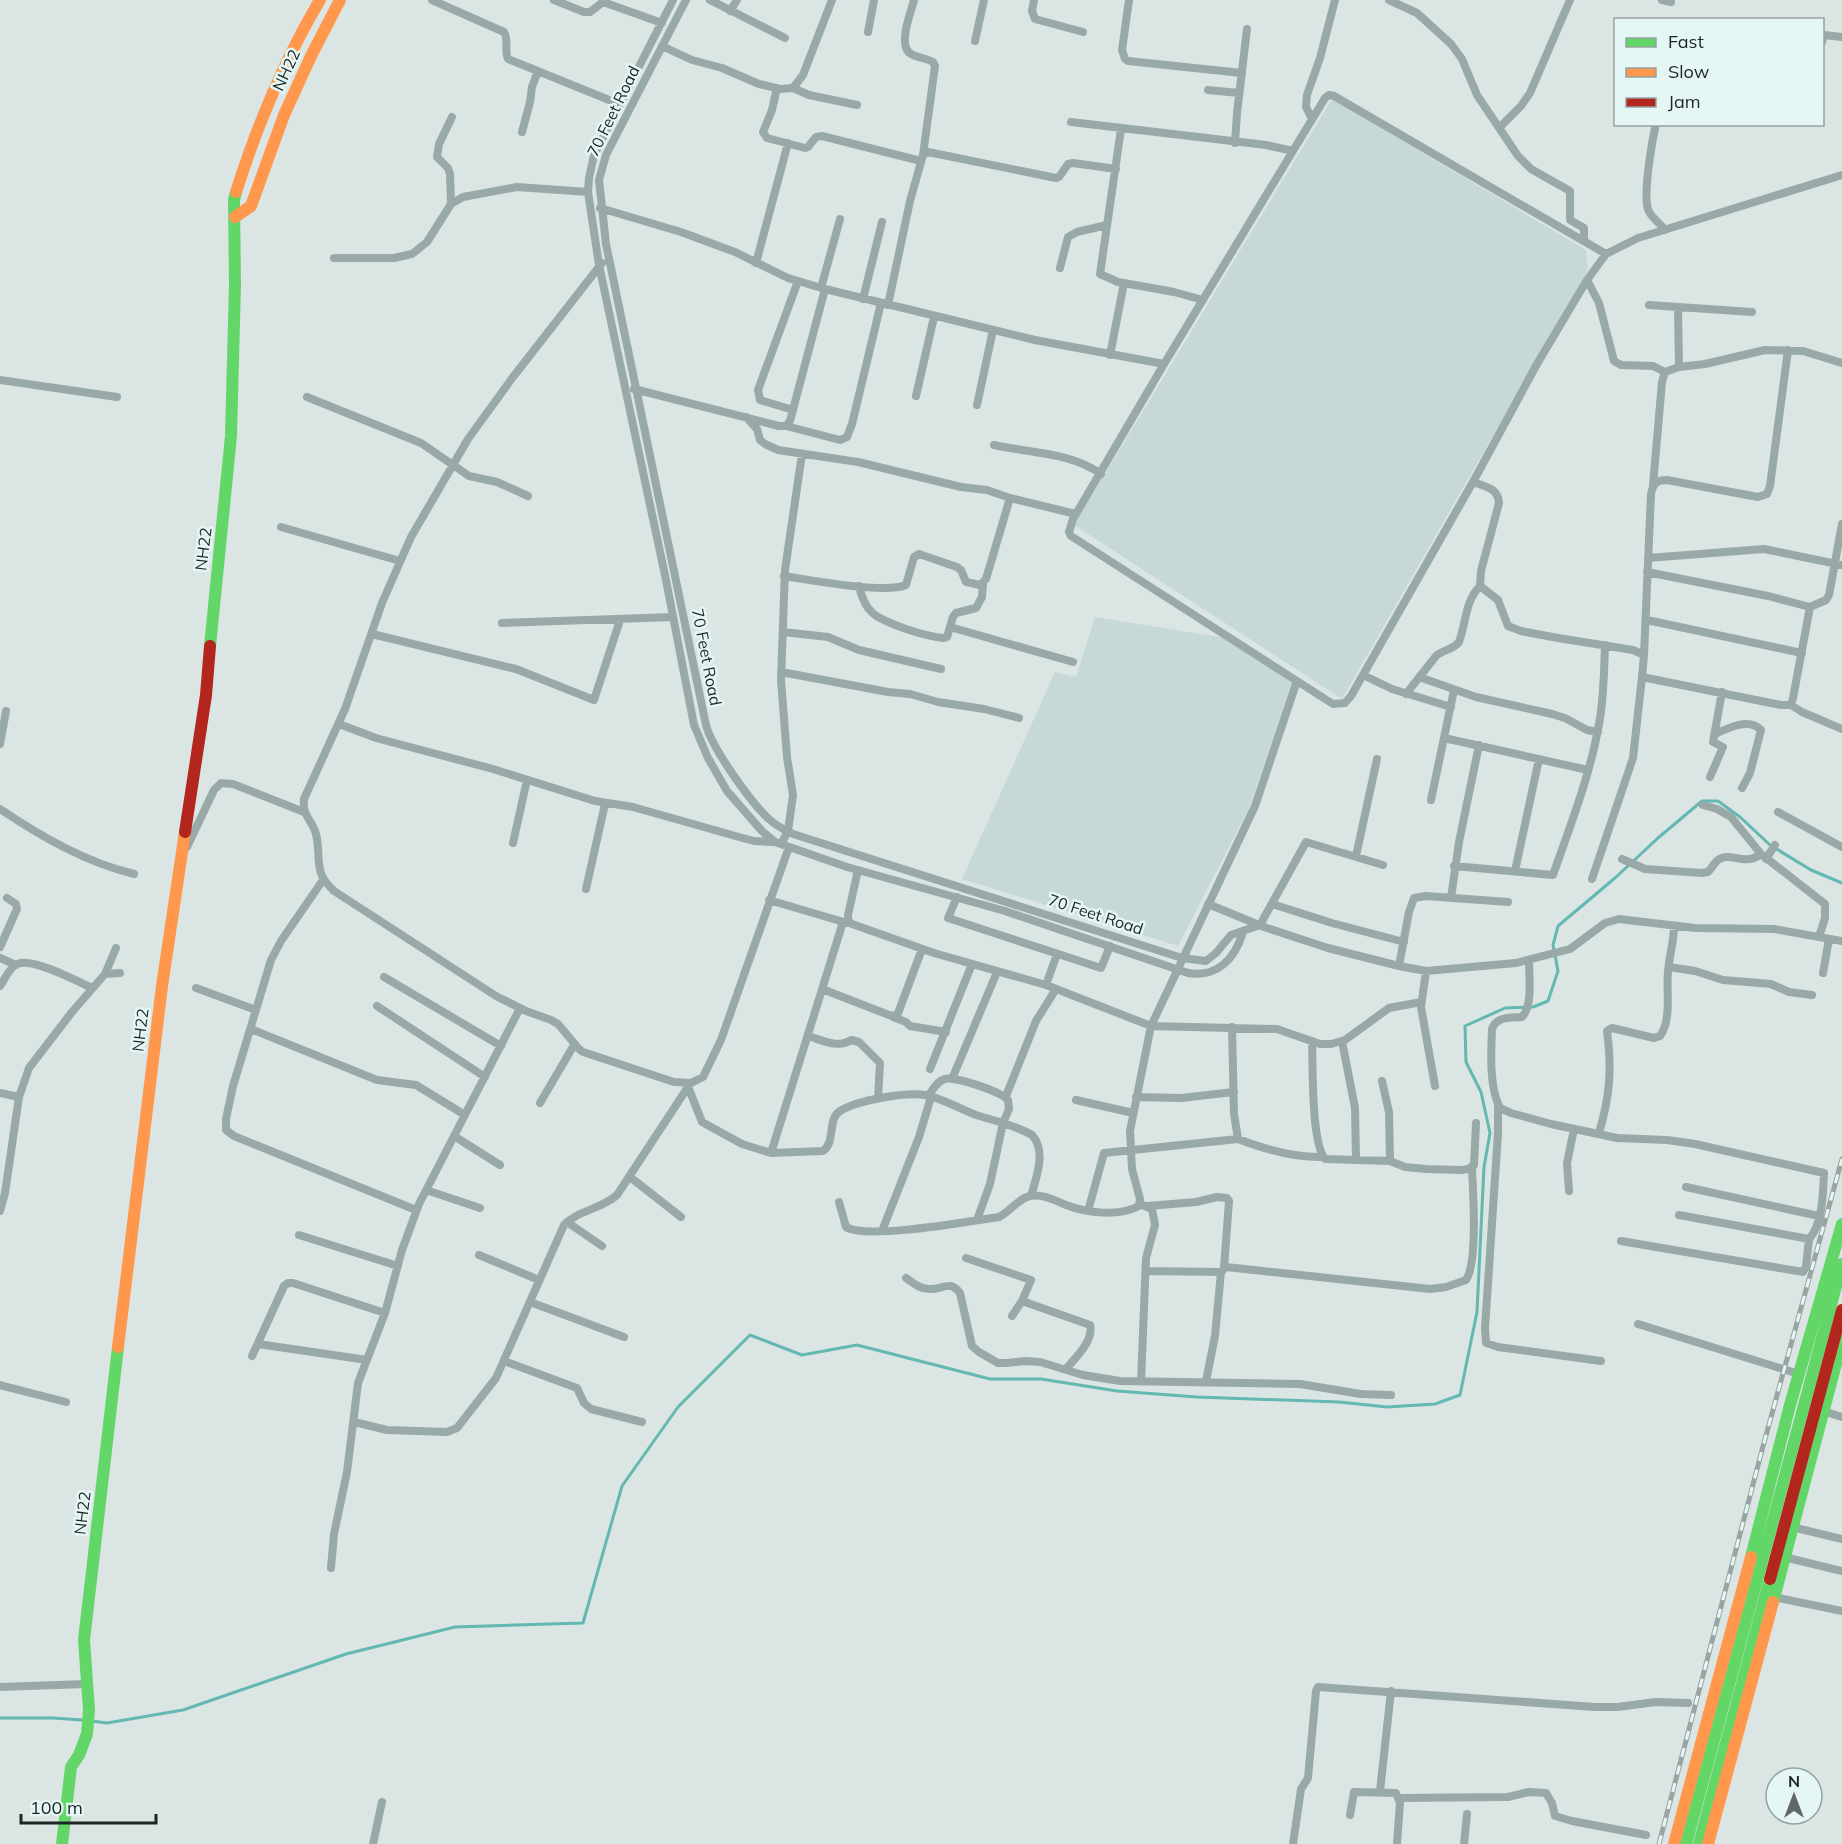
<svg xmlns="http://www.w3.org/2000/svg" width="1842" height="1844" font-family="Mulish,sans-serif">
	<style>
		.built { fill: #c6d9d7 }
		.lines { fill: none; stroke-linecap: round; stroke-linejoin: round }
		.stream { stroke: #63b8b1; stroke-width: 3 }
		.street { stroke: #98a9a7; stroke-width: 8 }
		.fast { stroke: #63d668; stroke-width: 12 }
		.slow { stroke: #ff974d; stroke-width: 12 }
		.jam { stroke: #b3261e; stroke-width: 12 }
		.rail-casing { stroke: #99a4a3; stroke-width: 5 }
		.rail { stroke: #e4f7f4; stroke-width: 3; stroke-dasharray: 9; stroke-linecap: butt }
		.labels { text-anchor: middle; stroke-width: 5; stroke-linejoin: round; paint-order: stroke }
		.street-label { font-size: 16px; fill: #1f2524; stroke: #e4f7f4 }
	</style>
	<rect width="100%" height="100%" fill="#dbe5e4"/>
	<!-- built -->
	<path class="built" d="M1332,99L1586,250L1588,270L1342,699L1074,525Z
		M1095,617L1225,638L1294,681L1248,810L1178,946L962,879L1055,672L1076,677Z"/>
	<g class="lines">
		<!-- stream -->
		<path class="stream" d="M0,1718H53L82,1720
			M91,1721L107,1723L183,1710L346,1654L455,1627L583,1623L622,1486L678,1407L750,1335L802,1355L857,1345L990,1379H1041L1117,1391L1197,1397L1339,1402L1387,1407L1435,1404L1460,1395L1477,1312L1484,1167L1490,1133L1481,1092L1466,1062L1465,1026L1505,1008L1533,1007L1548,1001L1558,971L1553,945L1558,926L1615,878L1658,838L1702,801H1718L1740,817L1770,845L1811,870L1842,883"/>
		<!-- street -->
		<path class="street" d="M432,0L504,32C509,40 504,50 508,59L619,104
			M554,0L584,12H590L603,2L662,23
			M673,0L594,155L589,178L588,192L599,265L666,580L694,725L708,758L727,791L762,831L775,842L847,867L1005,911L1188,973C1217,978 1235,959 1243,932
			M686,0L606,155L599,180L606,244L706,725C712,748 751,803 769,819C776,826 785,830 793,834L1182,958L1206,961L1216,953L1231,935L1260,925L1306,842L1383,865
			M710,0L785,38
			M914,0C911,12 897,46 911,54C918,58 926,58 933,62L935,66L923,155
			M1034,0L1032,11L1035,19L1083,32
			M1129,0L1122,50L1125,59L1128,61L1242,73
			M1389,0L1417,13L1451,44L1462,59L1477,95L1518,156L1531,169L1570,191V220L1584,228V241
			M1662,0L1671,2
			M730,11L737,0
			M868,32L874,0
			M975,41L984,0
			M1822,42L1824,35L1842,37
			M662,46L692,60L722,68L759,84L780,89L793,88L803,75L832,0
			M777,88L772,110L763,132L767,138L805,148L808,147L816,137L822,136L921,161
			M793,88L809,95L857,105
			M1208,90L1239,93
			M1312,119L1306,107L1307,95L1320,58L1335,0
			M1071,122L1266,145L1293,151
			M1656,124C1652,141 1643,193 1648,209C1650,217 1660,223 1665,230
			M1500,127L1521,106L1530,93L1570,0
			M1121,129L1100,274L1118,282L1174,292L1203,300
			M522,132L530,102L532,87L538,71
			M1235,143L1237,113L1247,29
			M451,204L450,174L448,168L437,157L439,144L452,117
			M600,208L681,232L735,252L788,278L825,289L1035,340L1164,364
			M334,258H394L412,254L427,242L451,204L463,197L517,187L588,192
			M602,263L513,377L468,439L411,537L382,603L345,709L304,799C302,817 312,819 316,834C322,859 312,871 334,891L496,996L526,1011L551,1020L558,1024L579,1049L583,1052L674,1082L691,1083L703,1077L721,1040L789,847
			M756,263L788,143
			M1060,268L1068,237L1077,232L1107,225
			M1587,280L1599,303L1614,361L1621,365L1653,366L1665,372
			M821,288L840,219
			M863,299L882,222
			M888,305L910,201L923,155L928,152L1056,178L1059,177L1068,164L1073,163L1116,169
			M1649,305L1752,312
			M1678,307L1679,367
			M1110,355L1124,283
			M0,380L117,397
			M634,389L779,426H786L790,421L825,289
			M916,396L934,317
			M307,397L421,443L469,476L497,482L528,496
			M977,405L993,330
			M793,410L760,400L758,390L798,281
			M746,417L757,429L760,440L765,444L778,450L858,462L961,487L987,490L1010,498L1076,514
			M786,426L840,440L847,437L852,424L881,303
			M994,445C1029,453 1071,452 1101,474
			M1473,482C1486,487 1498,488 1499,503L1481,571L1480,586L1498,600L1508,626L1521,631L1558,638L1633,650L1644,655L1642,677L1781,705H1791L1793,698L1810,607L1826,600L1829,595L1842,524
			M1653,485L1662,382L1665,372L1679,367L1705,364L1765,350L1803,351L1842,363
			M281,527L400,561
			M1648,558L1764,549L1842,565
			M1647,572L1768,596L1810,607
			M784,576C810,580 885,594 906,585L914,557L919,554L957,567L961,570L966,582L980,585L986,579L1010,498
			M859,586C866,617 880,619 906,629C918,633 930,637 944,638L947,637L953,617L956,613L976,608L982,597L983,583
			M1647,620L1802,653
			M502,623L673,617
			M950,627L1073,662
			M783,632L828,637L859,650L941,669
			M372,634L516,669L594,700L620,620
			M1644,655L1651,494C1653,484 1656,480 1667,480L1758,497L1767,494L1770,486L1788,350
			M781,672L888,692L910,694L938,702L984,709L1019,718
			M1363,675L1392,689L1451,707
			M1419,677L1476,697L1552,714L1565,718L1587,730L1598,732
			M1297,681L1071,536L1069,532L1073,519L1164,364L1325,98L1329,95L1334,96L1606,254
			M1406,694L1436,656C1444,649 1453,650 1459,642C1466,623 1465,601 1480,586
			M1791,705L1802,712L1842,729
			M339,724L376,738L493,769L595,801L633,807L739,837L754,841L775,842
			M1715,734C1728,728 1749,717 1761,730L1750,773L1742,788
			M1444,738L1588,770
			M0,744L6,711
			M1710,777L1723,747L1713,742L1722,692
			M1431,800L1454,690
			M1703,805L1717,809L1731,817L1761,854L1825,904V918L1819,937
			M0,809C42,837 85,862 134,874
			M1778,812L1842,847
			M513,843L527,780
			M781,844L788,831L793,795L787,757L781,680L785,570L802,454
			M187,847L214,790L221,783L233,784L304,812
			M1356,856L1377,759
			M1622,859L1645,869L1702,873L1708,872C1712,868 1714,863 1718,860C1731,851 1744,867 1761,854
			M1766,859L1775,845
			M1454,866L1553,875C1570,826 1590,776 1599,724C1604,698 1604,671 1605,645
			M858,870L848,915V920L852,924L934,953L1046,985L1151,1026L1277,1029L1320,1044H1331L1345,1040L1389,1008L1421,1002
			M1515,871L1539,759
			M1592,879L1633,758L1642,677
			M323,880L281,941L271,960L233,1086L226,1119V1130L234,1136L416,1210
			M586,889L605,804
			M957,897L948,918L1101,968L1110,946
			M1451,898L1459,842L1479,745
			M769,900L847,923
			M1208,904L1264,927L1328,948L1399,966L1426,971L1516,963L1570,949L1605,923L1619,919L1695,928L1774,929L1842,941
			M1272,904L1332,923L1404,942
			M0,947L17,909L16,904L7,898
			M0,958L16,965
			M1529,961C1529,976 1533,1006 1522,1017C1510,1018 1497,1016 1492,1029C1491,1051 1489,1088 1500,1108L1511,1113L1551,1124L1617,1138L1667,1140L1695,1144L1824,1173C1823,1192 1823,1224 1809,1239L1679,1215
			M1399,966L1409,912L1414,898L1426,896L1508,902
			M1669,967L1695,971L1723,980L1771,984L1789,992L1812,995
			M1426,971L1421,1007L1435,1086
			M1823,973L1829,939
			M105,974L116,948
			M384,977L501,1046
			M1046,985L1057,954
			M0,986C5,979 9,968 17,964C32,957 77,981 92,988
			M196,988L256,1010
			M822,989L889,1015L897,1016L922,949
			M377,1006L485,1077
			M893,1017L906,1022L910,1026L946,1032
			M1232,1027L1234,1114L1238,1139C1264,1149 1294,1158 1323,1157
			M251,1029L377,1080L416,1085L465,1115
			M808,1036C822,1040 838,1049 851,1040L859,1042L880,1063L878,1098
			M1312,1041C1313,1066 1311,1142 1325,1159L1390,1161L1405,1167L1426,1169L1462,1170L1468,1169L1474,1165L1476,1123
			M1342,1041L1355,1108L1356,1159
			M930,1069L972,964
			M952,1079L997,972
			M1382,1081L1389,1112L1390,1161
			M687,1084L702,1122L742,1144L771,1153L823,1151C836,1142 827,1119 840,1111C858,1100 905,1092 925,1095C942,1098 960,1109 976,1115C995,1121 1015,1125 1032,1135C1047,1151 1036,1178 1031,1196
			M0,1093L19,1097
			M928,1096C932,1091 938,1080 945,1079C955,1076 1002,1092 1008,1100L1009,1109L1003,1123L990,1184L977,1220
			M1006,1096L1036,1021L1056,989
			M1136,1097L1181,1098L1234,1092
			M1076,1100L1133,1113
			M540,1103L574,1045
			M1498,1105V1133L1485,1328L1486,1343L1498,1347L1601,1361
			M1599,1133C1610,1096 1612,1069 1607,1031L1612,1028L1654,1038L1660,1036C1672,1020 1666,992 1668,972C1669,957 1674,942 1674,926
			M454,1136L500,1165
			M771,1153L843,922
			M630,1177L681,1217
			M1686,1187L1819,1216
			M426,1190L480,1208
			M1569,1191L1567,1163L1574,1129
			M839,1202L846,1227C867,1240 970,1221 999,1217C1010,1212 1017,1199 1030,1196C1043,1194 1054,1200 1066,1205C1087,1213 1118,1217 1139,1206L1140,1199L1132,1169L1130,1131L1151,1026L1255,806L1297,681L1333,704L1345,703L1351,696L1473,482L1537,364L1587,280L1606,254L1638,238L1842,175
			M1140,1204L1152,1209L1155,1225L1146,1258L1141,1382
			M1148,1206L1196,1202L1217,1197L1227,1198L1229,1201L1224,1268
			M0,1211L5,1193L19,1097L29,1068L72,1012L105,974L120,973
			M1088,1211L1104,1153L1238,1139
			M567,1222L602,1246
			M882,1231L919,1137L931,1097
			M299,1235L398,1266
			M1621,1241L1803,1272L1806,1267L1809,1239
			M479,1255L539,1280
			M966,1258L1031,1280L1022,1301L1012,1316
			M1146,1271L1221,1272
			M906,1278C913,1283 920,1289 929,1289C942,1290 950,1279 960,1293L972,1346L979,1352L998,1363H1006L1026,1361L1040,1362L1083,1375L1120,1381L1300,1384L1361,1394L1391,1395
			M1022,1301L1090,1325C1094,1341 1075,1358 1066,1369
			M530,1302L624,1337
			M1638,1324L1799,1374
			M258,1344L367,1360
			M252,1356L284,1286L288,1283H293L385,1313
			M504,1361L577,1388L584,1403L591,1409L642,1422
			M1206,1381L1215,1336L1221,1272L1226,1267L1430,1289L1446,1287L1466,1280C1478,1262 1473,1192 1472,1168
			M0,1385L66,1402
			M1823,1411L1842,1417
			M354,1422L387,1430L447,1432L457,1428L496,1378L564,1225C578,1210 602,1209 617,1195L688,1087
			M1792,1527L1842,1539
			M1780,1556L1842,1571
			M331,1568L334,1534L347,1472L358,1383L385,1313L402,1250L419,1204L520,1008
			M1774,1597L1842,1611
			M0,1687L86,1684
			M1380,1791L1391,1691
			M1400,1798L1508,1797L1529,1792L1546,1793L1552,1803L1555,1816L1572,1821L1646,1835
			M1350,1815L1354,1792L1396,1793L1400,1803L1397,1844
			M373,1844L382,1802
			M1293,1844L1301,1789L1308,1778L1316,1691L1318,1687L1595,1707H1617L1656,1702L1688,1703
			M1464,1844L1467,1814"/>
		<!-- fast -->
		<path class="fast" d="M210,646L231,436L235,284L234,200L236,192
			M1751,1557L1790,1405L1842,1224
			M1773,1602L1842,1341
			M62,1844L71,1767L79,1755L87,1734L89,1710L84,1640L118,1347
			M1686,1844L1842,1264
			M1699,1844L1770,1579"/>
		<!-- slow -->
		<path class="slow" d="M236,192C258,123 283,62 320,0
			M235,217L251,206L284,115L312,54L340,0
			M118,1347L162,986L185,832
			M1674,1844L1751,1557
			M1708,1844L1773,1602"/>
		<!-- jam -->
		<path class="jam" d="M185,832L206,695L210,646
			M1770,1579L1842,1310"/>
		<!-- rail casing -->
		<g class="rail-casing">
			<path id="rail" d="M1659,1844L1762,1450L1842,1159"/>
		</g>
		<!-- rail -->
		<use href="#rail" class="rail"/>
	</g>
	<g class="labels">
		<!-- street labels -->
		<g class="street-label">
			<text transform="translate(286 70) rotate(-65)" y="6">NH22</text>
			<text transform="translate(613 111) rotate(-64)" y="6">70 Feet Road</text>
			<text transform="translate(203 549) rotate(-83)" y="6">NH22</text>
			<text transform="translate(707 657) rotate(79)" y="6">70 Feet Road</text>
			<text transform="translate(1096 914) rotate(18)" y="6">70 Feet Road</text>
			<text transform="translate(140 1030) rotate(-83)" y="6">NH22</text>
			<text transform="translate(82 1513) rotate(-83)" y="6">NH22</text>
		</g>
	</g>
	<!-- legend -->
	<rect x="1614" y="18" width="210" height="108" fill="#e4f7f4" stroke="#95a3a1" stroke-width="1.5"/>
	<rect x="1626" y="38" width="30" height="9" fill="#63d668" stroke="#95a3a1" stroke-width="1.5"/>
	<text x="1668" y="48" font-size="18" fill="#1f2524">Fast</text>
	<rect x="1626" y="68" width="30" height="9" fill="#ff974d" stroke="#95a3a1" stroke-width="1.5"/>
	<text x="1668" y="78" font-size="18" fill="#1f2524">Slow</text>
	<rect x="1626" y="98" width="30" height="9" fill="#b3261e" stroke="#95a3a1" stroke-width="1.5"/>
	<text x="1668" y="108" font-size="18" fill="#1f2524">Jam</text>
	<!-- north arrow -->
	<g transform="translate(1794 1796)"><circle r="28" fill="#e4f7f4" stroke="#95a3a1" stroke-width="1.5"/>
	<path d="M0-4.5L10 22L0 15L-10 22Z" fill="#616867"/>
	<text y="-9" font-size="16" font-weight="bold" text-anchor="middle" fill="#1f2524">N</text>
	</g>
	<!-- scale -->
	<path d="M21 1814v9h135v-9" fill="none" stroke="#1f2524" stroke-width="3"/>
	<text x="30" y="1814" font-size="18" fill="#1f2524" stroke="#e4f7f4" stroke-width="4.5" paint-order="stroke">100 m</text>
</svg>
